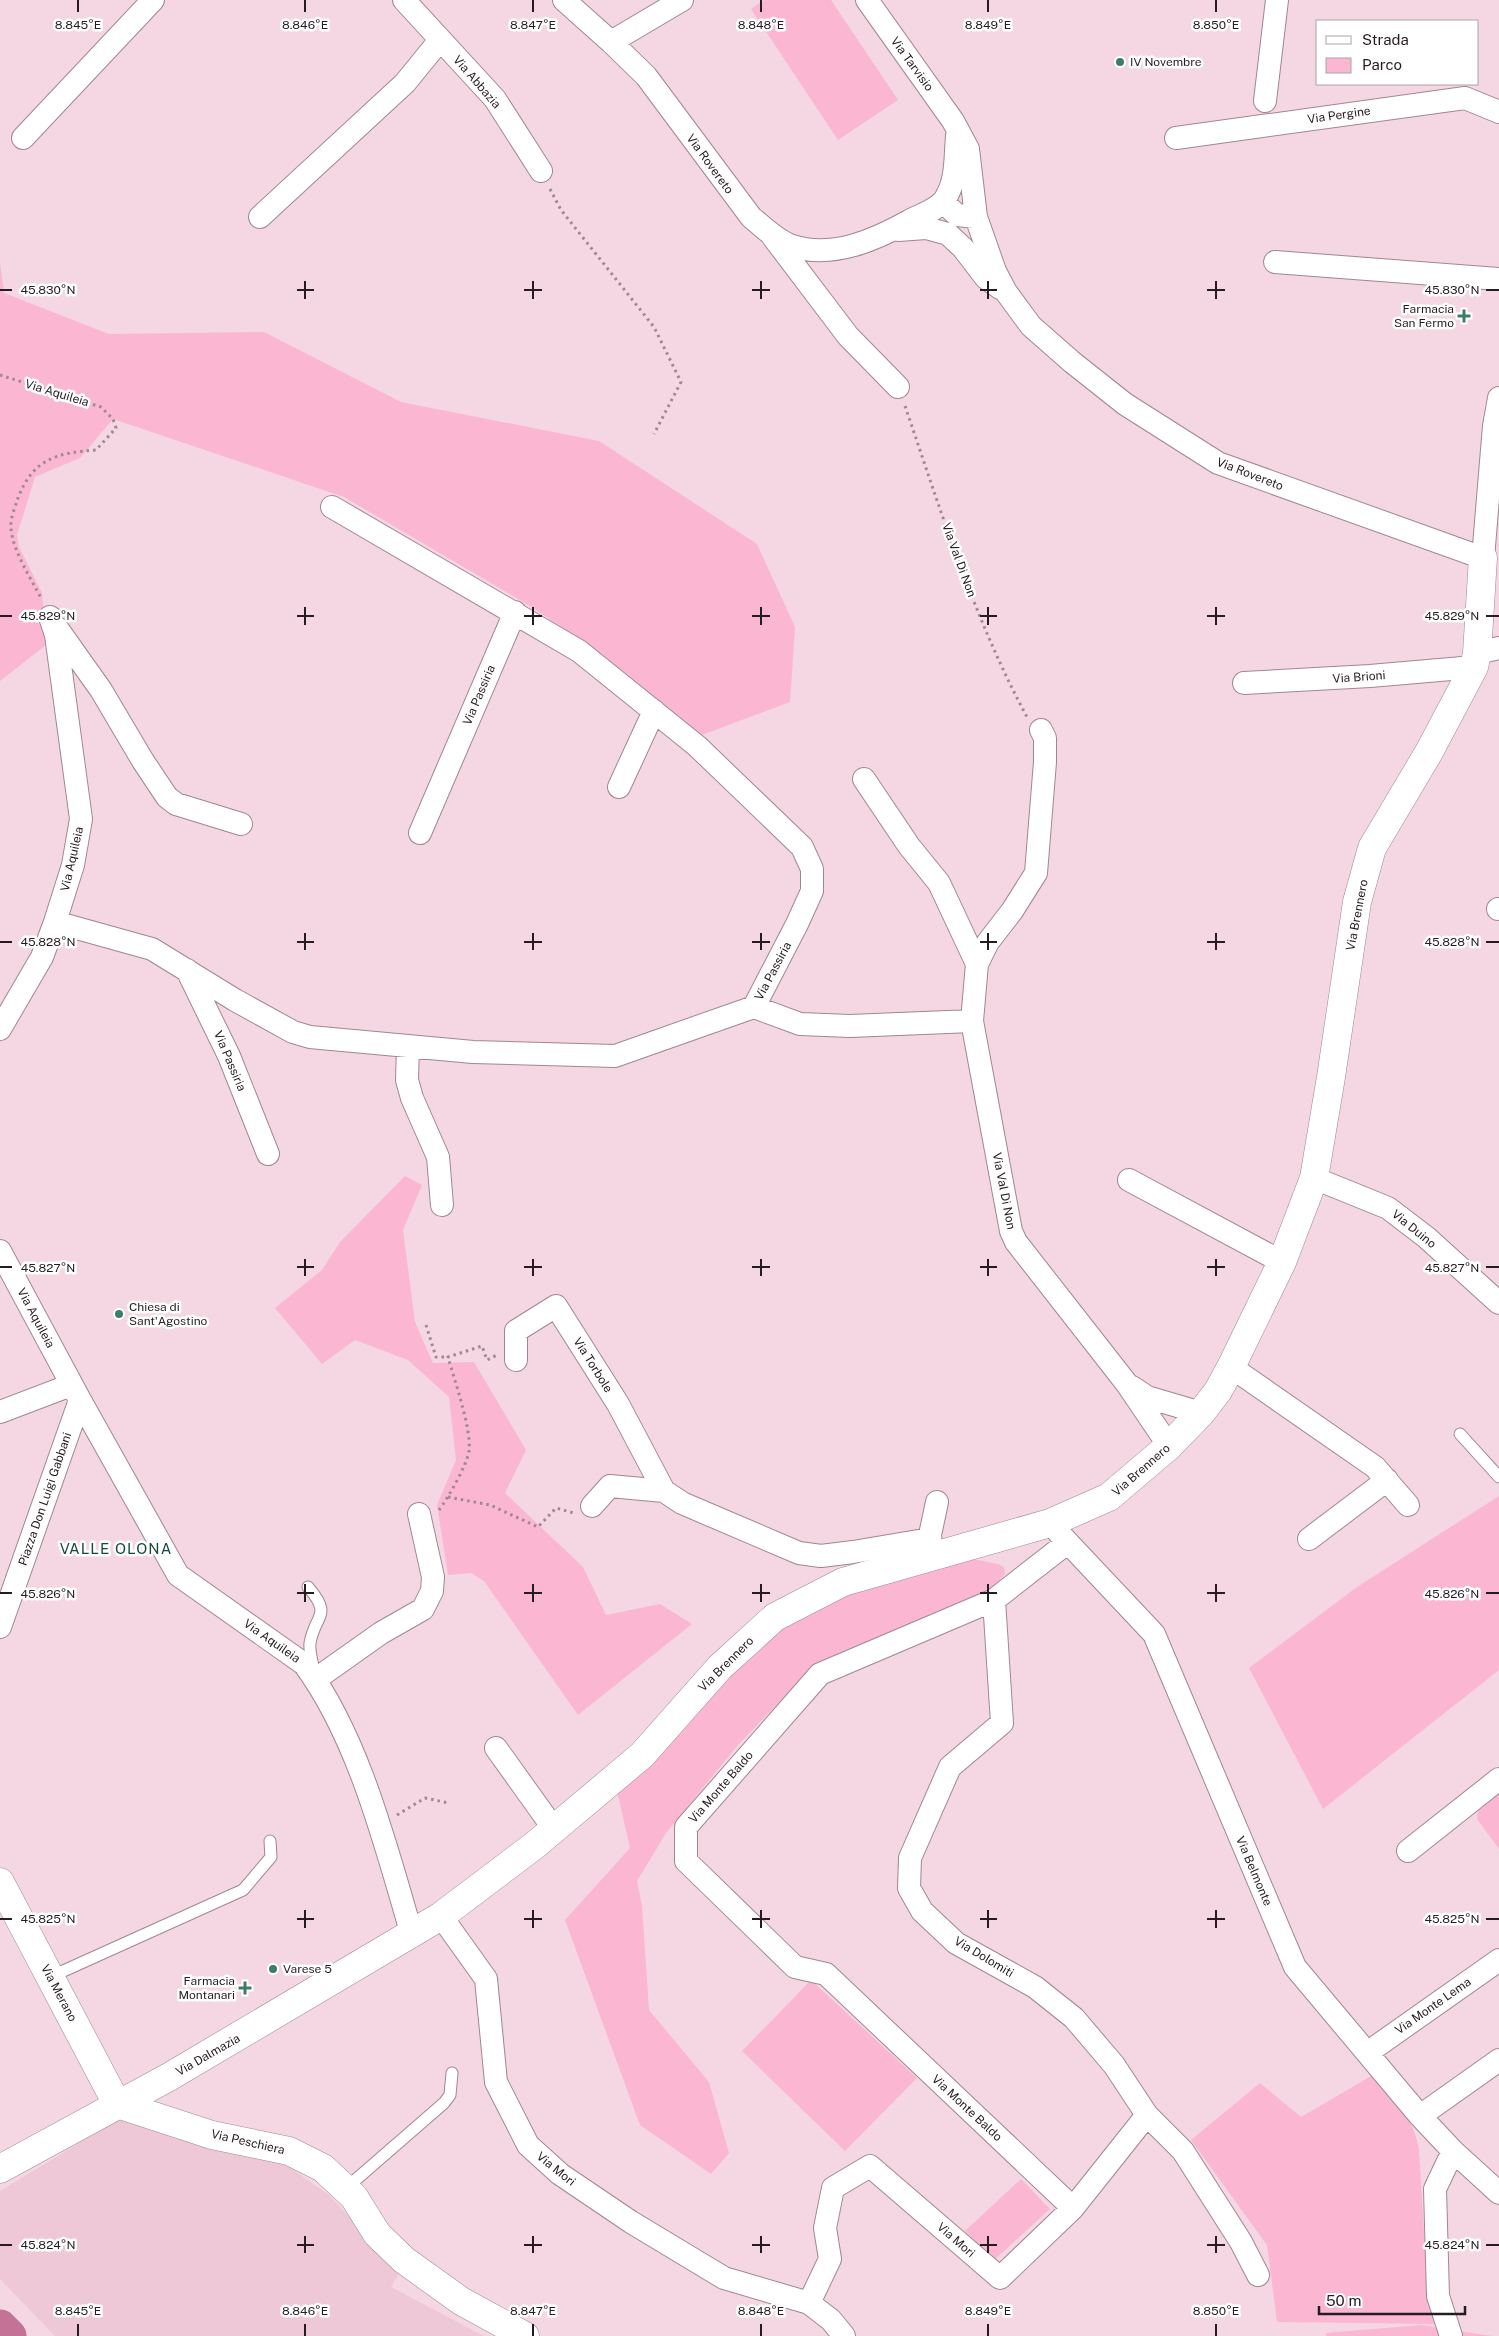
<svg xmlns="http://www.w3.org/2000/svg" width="1499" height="2336" font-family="'Public Sans',sans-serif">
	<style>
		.built { fill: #eec8d6 }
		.green { fill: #fbb6d2 }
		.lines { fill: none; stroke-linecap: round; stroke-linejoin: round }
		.river { stroke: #c47296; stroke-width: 35 }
		.service-casing { stroke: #a18691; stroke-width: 13 }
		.minor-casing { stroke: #a18691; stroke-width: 24 }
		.tertiary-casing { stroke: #a18691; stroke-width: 29 }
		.path { stroke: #9e8991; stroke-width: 3; stroke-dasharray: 2.5 4; stroke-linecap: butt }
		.service { stroke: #fff; stroke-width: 11 }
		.minor { stroke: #fff; stroke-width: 22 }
		.tertiary { stroke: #fff; stroke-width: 28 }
		.ticks { fill: none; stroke: #261c20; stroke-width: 2 }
		.poi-dot { fill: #3c7c6a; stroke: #fff; stroke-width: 2 }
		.labels { text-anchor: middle; stroke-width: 5; stroke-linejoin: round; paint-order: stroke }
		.poi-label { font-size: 12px; fill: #261c20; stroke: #fff; text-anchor: start }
		.street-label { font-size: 12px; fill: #261c20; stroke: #fff }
		.quarter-label { font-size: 15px; letter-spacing: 1px; fill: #13493b; stroke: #fff }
		.ticks-label { font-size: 12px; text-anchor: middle; fill: #261c20; stroke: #fff; stroke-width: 5; stroke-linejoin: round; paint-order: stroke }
	</style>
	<rect width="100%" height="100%" fill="#f4d7e2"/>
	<!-- built -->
	<path class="built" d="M119,2119L288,2166L329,2195L400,2272L391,2287L484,2336H55L0,2279V2191Z"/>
	<!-- green -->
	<path class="green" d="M764,0H831L898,100L838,140L751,9Z
		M0,263L4,293L109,334L264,332L401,402L599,441L757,544L795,627L790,702L699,736L622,670L532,607L344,497L113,419L80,458L35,477L17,535L19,547L42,593L46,645L0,681Z
		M405,1176L422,1185L403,1230L415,1322L433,1363L474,1362L526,1450L505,1493L583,1567L606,1615L660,1604L692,1624L578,1715L484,1581L471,1573L448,1575L437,1505L456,1460L449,1397L408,1360L355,1340L322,1364L275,1308L322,1270L340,1242Z
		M1499,1496V1670L1323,1809L1249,1668L1357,1587Z
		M973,1559L998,1564L1004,1567L1005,1574L986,1595L814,1666L738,1745L666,1833L637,1881L642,1906L649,2010L709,2082L729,2153L711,2174L640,2125L565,1920L630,1848L617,1791L723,1676L780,1628L849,1591Z
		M1499,1794V1849L1477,1819L1478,1811Z
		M811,1980L917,2078L845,2151L742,2051Z
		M1373,2075C1397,2101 1411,2113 1419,2149L1428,2300L1436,2324L1277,2322L1267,2245L1191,2140L1260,2083L1301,2117Z
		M1021,2179L1050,2209L994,2260L965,2231Z
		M1421,2325L1492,2336H1326V2333Z"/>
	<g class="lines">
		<!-- river -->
		<path class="river" d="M0,2327L9,2336"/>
		<!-- service casing -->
		<g class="service-casing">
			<path id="service" d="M1460,1434L1499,1477
				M308,1587C333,1616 315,1614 310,1643C309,1652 312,1661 314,1670
				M50,1977L243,1890L271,1857L270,1841
				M345,2189L444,2103L450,2095L452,2073"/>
		</g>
		<!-- minor casing -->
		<g class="minor-casing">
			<path id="minor" d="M404,0L495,99L541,171
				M564,0L611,42L646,76L751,217C763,227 777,241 792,246C832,259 875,240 909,221C920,215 938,210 945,199C957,180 955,158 957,136
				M867,0L953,121L968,149L976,217L995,271L1006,292L1031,326L1072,362L1125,404L1218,463L1483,558L1494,426L1499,398
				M611,42L682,0
				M1265,101L1277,0
				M23,138L153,0
				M1176,138L1465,98L1499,112
				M943,202L957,215L976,217
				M260,217L405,83L440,40
				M898,230L926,228L948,234L963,248L986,278L1000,288
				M773,237L848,336L898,387
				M1275,262L1499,279
				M57,628L101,690L143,761L167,797L176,804L241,824
				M1477,653L1499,648
				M1244,683L1370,676L1474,667
				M1041,730L1045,738V762L1036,873L1012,911L988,942L977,964L972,1021L1011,1231L1016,1242L1127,1384L1169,1446
				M864,779L909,846L939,883L977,964
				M619,787L654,711
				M420,833L515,612
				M1498,909H1499
				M55,922L152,949L235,1000L293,1032L310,1037L473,1052L615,1056L754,1007L797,924L812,891V869L802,847L697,746L579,651L332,507
				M187,970L229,1056L268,1154
				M754,1007L800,1024L850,1026L972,1021
				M0,1029L42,957L55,922L73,865L81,819L56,635L50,617
				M408,1046L407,1080L412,1098L438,1157L442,1205
				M1314,1178L1388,1208L1426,1237L1499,1303
				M1129,1180L1282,1262
				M0,1251L80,1400L178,1575L304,1664C359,1738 386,1847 412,1935
				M516,1360V1331L556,1306L618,1404L664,1491L682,1503L799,1553L821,1556L853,1552L930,1539
				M1231,1367L1375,1467L1408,1505
				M1132,1387L1147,1397L1201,1413
				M0,1412L71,1385
				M592,1506L610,1486L664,1491
				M1058,1532L1154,1634L1295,1967L1420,2116L1453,2151L1499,2193
				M1309,1539L1387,1480
				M1067,1543L994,1600L1002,1723L950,1767L910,1858L909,1888L922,1911L956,1943L1035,1987L1074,2018L1114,2065L1147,2115L1183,2151L1241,2242L1258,2275
				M932,1552L930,1535L937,1502
				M994,1600L820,1674L686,1827V1861L795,1967L826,1974L1073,2208
				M0,1627L80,1400
				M316,1679L381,1633L423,1609L432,1591L433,1577L419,1514
				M496,1748L554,1829
				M1408,1851L1499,1779
				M441,1916L486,1979L496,2082L528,2145L560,2174L631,2222L724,2278L809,2303L831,2320L844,2336
				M1367,2053L1499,1960
				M1420,2116L1499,2060
				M809,2303L830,2259L825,2228L833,2188L870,2166L1000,2278L1073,2208L1147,2115
				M1451,2336L1438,2296L1435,2189L1453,2151"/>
		</g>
		<!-- tertiary casing -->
		<g class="tertiary-casing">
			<path id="tertiary" d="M0,1882L117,2104
				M117,2104L212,2135L289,2151L323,2168L354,2197L377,2234L404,2260L461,2301L525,2336
				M0,2169L169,2077L441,1916L535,1845L642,1755L720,1667L775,1617L843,1582L1050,1523L1109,1497L1169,1446L1201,1413L1218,1391L1231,1367L1282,1262L1314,1178L1331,1077L1357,902L1372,848L1429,752L1474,667L1477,653L1483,558"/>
		</g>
		<!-- path -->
		<path class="path" d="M550,189L561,210L654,327L681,382L654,434
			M0,375L101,407L113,419L116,428L96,450C56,453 33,459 18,498C15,507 10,519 11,528C12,549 31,579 41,598
			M905,406C941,511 974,619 1027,717
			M426,1325L436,1357H448
			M448,1497L490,1505L538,1527L556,1508L574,1513
			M439,1510C448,1498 467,1465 469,1451C472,1430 454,1379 448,1357L482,1346L487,1360L497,1355
			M397,1815L425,1798L449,1803"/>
		<!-- service -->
		<use href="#service" class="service"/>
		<!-- minor -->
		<use href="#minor" class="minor"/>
		<!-- tertiary -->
		<use href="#tertiary" class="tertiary"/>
	</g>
	<!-- ticks -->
	<path class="ticks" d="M78,0V12M305,0V12M533,0V12M761,0V12M988,0V12M1216,0V12M305,281V299M533,281V299M761,281V299M988,281V299M1216,281V299M0,290H12M297,290H314M524,290H542M752,290H770M980,290H997M1207,290H1225M1486,290H1499M305,607V625M533,607V625M761,607V625M988,607V625M1216,607V625M0,616H12M297,616H314M524,616H542M752,616H770M980,616H997M1207,616H1225M1486,616H1499M305,933V950M533,933V950M761,933V950M988,933V950M1216,933V950M0,942H12M297,942H314M524,942H542M752,942H770M980,942H997M1207,942H1225M1486,942H1499M305,1259V1276M533,1259V1276M761,1259V1276M988,1259V1276M1216,1259V1276M0,1267H12M297,1267H314M524,1267H542M752,1267H770M980,1267H997M1207,1267H1225M1486,1267H1499M305,1584V1602M533,1584V1602M761,1584V1602M988,1584V1602M1216,1584V1602M0,1593H12M297,1593H314M524,1593H542M752,1593H770M980,1593H997M1207,1593H1225M1486,1593H1499M305,1910V1928M533,1910V1928M761,1910V1928M988,1910V1928M1216,1910V1928M0,1919H12M297,1919H314M524,1919H542M752,1919H770M980,1919H997M1207,1919H1225M1486,1919H1499M305,2236V2253M533,2236V2253M761,2236V2253M988,2236V2253M1216,2236V2253M0,2245H12M297,2245H314M524,2245H542M752,2245H770M980,2245H997M1207,2245H1225M1486,2245H1499M78,2324V2336M305,2324V2336M533,2324V2336M761,2324V2336M988,2324V2336M1216,2324V2336"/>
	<!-- markers -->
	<g class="poi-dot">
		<circle cx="1120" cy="62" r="5"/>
		<path d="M1461.5 308.5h5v5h5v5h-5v5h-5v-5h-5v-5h5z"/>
		<circle cx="119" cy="1314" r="5"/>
		<circle cx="273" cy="1969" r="5"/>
		<path d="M242.5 1980.5h5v5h5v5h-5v5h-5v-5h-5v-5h5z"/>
	</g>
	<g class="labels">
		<!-- poi labels -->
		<g class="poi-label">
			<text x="1130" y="66">IV Novembre</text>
			<text x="1454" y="313" text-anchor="end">Farmacia<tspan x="1454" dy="14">San Fermo</tspan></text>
			<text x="129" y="1311">Chiesa di<tspan x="129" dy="14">Sant'Agostino</tspan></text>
			<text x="283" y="1973">Varese 5</text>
			<text x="235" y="1985" text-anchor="end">Farmacia<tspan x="235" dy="14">Montanari</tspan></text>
		</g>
		<!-- street labels -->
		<g class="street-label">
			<text transform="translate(912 64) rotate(54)" y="4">Via Tarvisio</text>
			<text transform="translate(477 82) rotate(49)" y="4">Via Abbazia</text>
			<text transform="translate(1339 115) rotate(-8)" y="4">Via Pergine</text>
			<text transform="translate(710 164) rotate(54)" y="4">Via Rovereto</text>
			<text transform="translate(57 393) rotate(17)" y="4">Via Aquileia</text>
			<text transform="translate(1250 474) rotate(21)" y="4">Via Rovereto</text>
			<text transform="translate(959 560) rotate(70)" y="4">Via Val Di Non</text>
			<text transform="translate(1359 677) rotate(-4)" y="4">Via Brioni</text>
			<text transform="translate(479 695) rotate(-67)" y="4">Via Passiria</text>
			<text transform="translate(72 859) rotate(-77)" y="4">Via Aquileia</text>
			<text transform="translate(1357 915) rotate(-79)" y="4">Via Brennero</text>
			<text transform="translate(773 971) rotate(-62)" y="4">Via Passiria</text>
			<text transform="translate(230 1061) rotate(67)" y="4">Via Passiria</text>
			<text transform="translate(1004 1191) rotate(79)" y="4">Via Val Di Non</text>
			<text transform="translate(1414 1229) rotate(39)" y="4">Via Duino</text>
			<text transform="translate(36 1318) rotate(62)" y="4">Via Aquileia</text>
			<text transform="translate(593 1365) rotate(58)" y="4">Via Torbole</text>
			<text transform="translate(1141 1470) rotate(-41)" y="4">Via Brennero</text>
			<text transform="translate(45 1499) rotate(-71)" y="4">Piazza Don Luigi Gabbani</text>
			<text transform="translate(272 1641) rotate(35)" y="4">Via Aquileia</text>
			<text transform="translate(726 1664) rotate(-45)" y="4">Via Brennero</text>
			<text transform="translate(721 1787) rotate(-49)" y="4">Via Monte Baldo</text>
			<text transform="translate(1254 1871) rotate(67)" y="4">Via Belmonte</text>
			<text transform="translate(984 1957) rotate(31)" y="4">Via Dolomiti</text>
			<text transform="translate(59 1993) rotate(62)" y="4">Via Merano</text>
			<text transform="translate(1433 2006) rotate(-35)" y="4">Via Monte Lema</text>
			<text transform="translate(208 2055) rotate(-30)" y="4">Via Dalmazia</text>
			<text transform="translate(967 2108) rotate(43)" y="4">Via Monte Baldo</text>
			<text transform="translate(248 2142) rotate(13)" y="4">Via Peschiera</text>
			<text transform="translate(556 2169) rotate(39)" y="4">Via Mori</text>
			<text transform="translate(956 2240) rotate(41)" y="4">Via Mori</text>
		</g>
		<!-- quarter labels -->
		<g class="quarter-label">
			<text x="116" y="1554">VALLE OLONA</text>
		</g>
	</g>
	<g class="ticks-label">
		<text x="78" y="29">8.845°E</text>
		<text x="305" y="29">8.846°E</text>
		<text x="533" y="29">8.847°E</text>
		<text x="761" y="29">8.848°E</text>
		<text x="988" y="29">8.849°E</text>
		<text x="1216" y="29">8.850°E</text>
		<text x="48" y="294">45.830°N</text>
		<text x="1452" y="294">45.830°N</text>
		<text x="48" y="620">45.829°N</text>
		<text x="1452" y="620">45.829°N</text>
		<text x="48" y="946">45.828°N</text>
		<text x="1452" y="946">45.828°N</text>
		<text x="48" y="1272">45.827°N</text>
		<text x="1452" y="1272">45.827°N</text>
		<text x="48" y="1598">45.826°N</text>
		<text x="1452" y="1598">45.826°N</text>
		<text x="48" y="1923">45.825°N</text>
		<text x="1452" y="1923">45.825°N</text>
		<text x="48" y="2249">45.824°N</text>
		<text x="1452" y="2249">45.824°N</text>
		<text x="78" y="2315">8.845°E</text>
		<text x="305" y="2315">8.846°E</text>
		<text x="533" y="2315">8.847°E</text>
		<text x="761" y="2315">8.848°E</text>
		<text x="988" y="2315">8.849°E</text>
		<text x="1216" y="2315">8.850°E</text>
	</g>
	<!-- legend -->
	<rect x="1316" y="20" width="162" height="65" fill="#ffffff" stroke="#a8a4a6"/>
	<rect x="1326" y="36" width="25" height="8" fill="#ffffff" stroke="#a8a4a6"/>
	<text x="1362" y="45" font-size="15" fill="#261c20">Strada</text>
	<rect x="1326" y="58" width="25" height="15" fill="#fbb6d2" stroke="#a8a4a6"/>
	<text x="1362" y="70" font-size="15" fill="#261c20">Parco</text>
	<!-- scale -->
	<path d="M1319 2306v8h146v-8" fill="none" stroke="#261c20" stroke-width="2.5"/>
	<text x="1326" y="2306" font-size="15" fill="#261c20" stroke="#ffffff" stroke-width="4" paint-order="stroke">50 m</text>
</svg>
